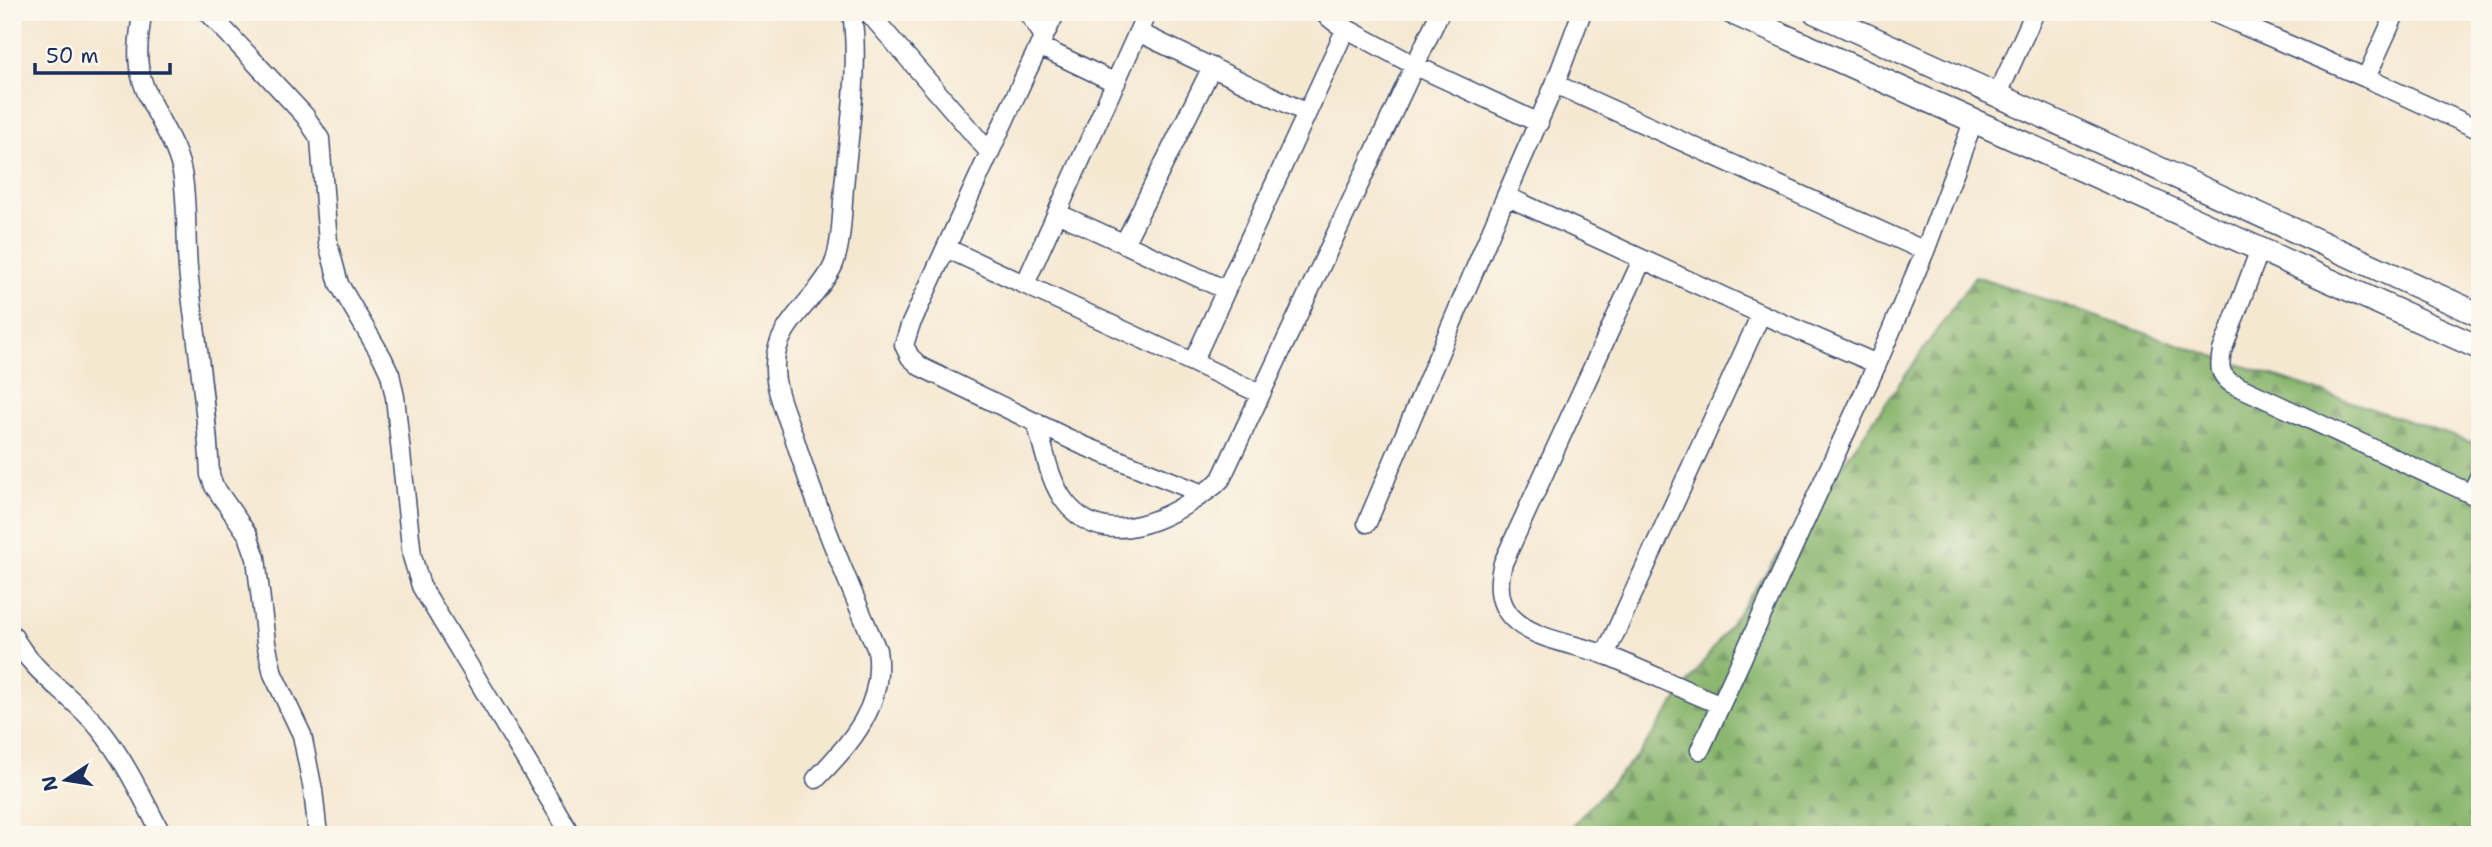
<svg xmlns="http://www.w3.org/2000/svg" width="2492" height="847" font-family="'Shantell Sans',sans-serif">
	<style>
		.forest { fill: url(#forest-firs); stroke: #527266; stroke-width: 2 }
		.lines { fill: none; stroke-linecap: round; stroke-linejoin: round }
		.minor-casing { stroke: #3c4b6f; stroke-width: 21 }
		.major-casing { stroke: #3c4b6f; stroke-width: 26 }
		.minor { stroke: #fff; stroke-width: 18 }
		.major { stroke: #fff; stroke-width: 23 }
	</style>
	<defs>
		<pattern id="forest-firs" width="22" height="20" patternUnits="userSpaceOnUse" patternTransform="scale(1.75)"><rect width="22" height="20" fill="#8ab66e"/><path d="M5 1l3.5 6h-7zM16 11l3.5 6h-7z" fill="#70945e"/></pattern>
	</defs>
	<rect width="100%" height="100%" fill="#fbf7ec"/>
	<filter id="ink" filterUnits="userSpaceOnUse"><feTurbulence type="fractalNoise" baseFrequency=".0143" numOctaves="2"/><feDisplacementMap in="SourceGraphic" scale="14" xChannelSelector="R" yChannelSelector="G"/><feConvolveMatrix kernelMatrix="1 2 1 2 8 2 1 2 1" color-interpolation-filters="sRGB"/></filter>
	<filter id="wash" filterUnits="userSpaceOnUse"><feTurbulence type="fractalNoise" baseFrequency=".00686" numOctaves="4" result="noise"/><feDisplacementMap in="SourceGraphic" scale="28" xChannelSelector="R" yChannelSelector="G"/><feGaussianBlur stdDeviation="1.57" result="paint"/><feColorMatrix in="noise" values="0 0 0 0 0 0 0 0 0 0 0 0 0 0 0 0 0 1.4 0 .05"/><feComposite in="paint" operator="in"/></filter>
	<g filter="url(#wash)">
		<rect width="100%" height="100%" fill="#f5e8d1"/>
		<!-- forest -->
		<path class="forest" d="M1975,276L2480,445V835H1564L1641,751Z"/>
	</g>
	<g filter="url(#ink)">
		<g class="lines">
			<!-- minor casing -->
			<g class="minor-casing">
				<path id="minor" d="M142,12C140,33 135,55 141,76C150,112 178,140 183,178C188,212 185,246 189,279C197,345 207,410 210,475L214,486L248,535L256,558L266,643L273,674L302,735L313,790L318,835
					M208,12L305,116L320,139L328,243L339,284L382,357L390,374L395,397L412,556L421,586L571,835
					M868,12L990,153
					M1027,12L1044,36
					M1056,12L1028,69L910,326L904,345L910,357L921,367L1082,445L1203,494
					M1322,12L1336,23L1414,65L1539,123
					M1582,12L1555,84L1506,196L1761,314L1877,364
					M2212,12L2366,78L2480,130
					M1138,32L1307,113
					M1039,46L1116,83
					M2366,78L2396,12
					M1555,84L1925,251
					M1997,96L2035,12
					M1057,213L1226,290
					M1124,244L1212,67
					M946,248L1261,394
					M2260,249L2222,351C2219,366 2219,374 2231,383L2480,498
					M1642,260L1503,563C1483,636 1558,638 1606,655C1644,670 1681,689 1719,704
					M1025,284L1147,12
					M1193,362L1346,28
					M1036,422C1044,448 1049,482 1066,503C1107,554 1174,516 1215,485L1221,479L1440,12
					M2471,494L2480,475
					M1367,523L1506,196
					M12,634C34,675 71,694 99,728C125,760 143,799 162,835
					M1605,655L1761,314
					M1700,750L1877,364L1925,251L1973,122
					M816,779C852,742 885,705 877,650C847,580 817,510 794,437C786,414 774,389 775,365C775,324 817,300 833,266C842,245 842,210 844,187C849,129 860,70 852,12"/>
			</g>
			<!-- major casing -->
			<g class="major-casing">
				<path id="major" d="M1731,12L2480,348
					M1815,12L2480,315"/>
			</g>
			<!-- minor -->
			<use href="#minor" class="minor"/>
			<!-- major -->
			<use href="#major" class="major"/>
		</g>
	</g>
	<!-- margin -->
	<rect width="2492" height="847" fill="none" stroke="#fbf7ec" stroke-width="42"/>
	<!-- north arrow -->
	<g transform="translate(66 780) rotate(258)" stroke="#fbf7ec" stroke-width="5" paint-order="stroke">
	<path d="M0-5L12 26L0 18L-12 26Z" fill="#1b2f5e"/>
	<text y="-10" font-size="19" font-weight="bold" text-anchor="middle" fill="#1b2f5e">N</text>
	</g>
	<!-- scale -->
	<path d="M35 63v10h135v-10" fill="none" stroke="#1b2f5e" stroke-width="3.5"/>
	<text x="46" y="63" font-size="21" fill="#1b2f5e" stroke="#fbf7ec" stroke-width="5" paint-order="stroke">50 m</text>
</svg>
